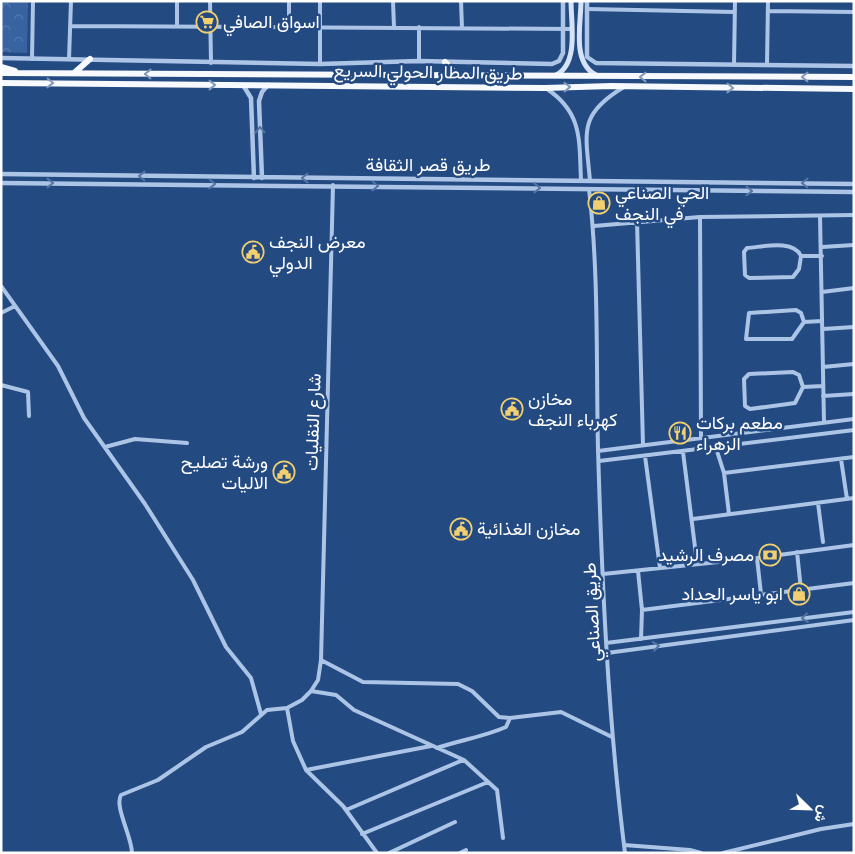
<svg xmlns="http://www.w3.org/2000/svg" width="855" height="854" font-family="'IBM Plex Sans',Vazirmatn,sans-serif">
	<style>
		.park { fill: url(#park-crowns) }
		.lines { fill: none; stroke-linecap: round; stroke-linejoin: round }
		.minor { stroke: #acc5e7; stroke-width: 4 }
		.tertiary { stroke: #acc5e7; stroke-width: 4.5 }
		.secondary { stroke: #d6e3f6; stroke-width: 5 }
		.trunk { stroke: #f6f9fe; stroke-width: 6 }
		.oneway { stroke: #8299ba }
		.oneway2 { stroke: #5475a5 }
		.labels { text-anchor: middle; stroke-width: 5; stroke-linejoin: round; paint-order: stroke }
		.poi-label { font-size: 18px; fill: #fff; stroke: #244a82; text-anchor: start }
		.street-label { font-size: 18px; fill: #fff; stroke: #244a82 }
	</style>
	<defs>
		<pattern id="park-crowns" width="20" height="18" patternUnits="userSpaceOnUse" patternTransform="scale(1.25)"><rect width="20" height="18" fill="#3863a0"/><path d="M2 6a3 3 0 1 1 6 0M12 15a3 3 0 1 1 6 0" fill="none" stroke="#567aae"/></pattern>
	</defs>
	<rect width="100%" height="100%" fill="#244a82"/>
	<!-- park -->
	<path class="park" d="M1,1H28L27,53L1,52Z"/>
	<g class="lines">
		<!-- minor -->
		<path class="minor" d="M177,1V26
			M210,1L211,63
			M393,1L394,27
			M461,1L462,28
			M587,9L735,12
			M768,11L854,12
			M71,26L571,29
			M289,27V1
			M419,27V61
			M32,59L33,1
			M69,59L71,1
			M320,64V1
			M734,65L735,1
			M767,65L768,1
			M547,89C583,113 579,141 581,180
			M590,181C586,133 577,115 624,87
			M589,189C599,275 596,363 598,449C602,584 608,719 625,853
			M820,216L824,422
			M700,217L701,437
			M637,221L643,445
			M594,226L700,217L854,215
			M822,247L854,245
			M801,256L799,269L793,277L749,278L745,275L744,252L747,248C763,247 793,239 801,256H822
			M1,286L58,366L84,418L145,504L193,580L226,647L251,678L261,714
			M822,292L854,288
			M796,310L801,313L804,322L792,339H746L749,313Z
			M1,313L15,306
			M804,322L822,321
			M823,329L854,327
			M823,367L854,364
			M1,385L28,392L29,416
			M803,387L795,403L750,409L745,406L744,379L749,374L793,372L799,375L803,387L823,386
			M823,396L854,394
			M105,447L135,439L187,443
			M716,448L724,473L729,514
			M598,451L854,419
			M683,452L697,563
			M645,456L660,568
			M841,459L847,499
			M599,461L854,430
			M724,473L854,457
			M818,503L823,542
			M693,519L854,498
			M797,552L801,590
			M757,558L761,594
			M638,571L642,610L641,639
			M603,574L757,558L854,545
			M642,610L854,583
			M606,643L854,612
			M607,653L854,620
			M321,660L363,682L458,684L472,691L499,717L510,718L561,712L612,737
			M311,691L336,695L354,710L464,760L497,790L503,838
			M287,708L293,741L306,770L343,806L377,853
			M437,748C461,740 483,737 506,727L510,718
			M306,770L431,746
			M346,810L463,760
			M362,834L488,782
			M624,845L690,850L701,853
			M132,853C132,837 114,806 121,795L158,780L206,747L242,732L267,710L287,708L302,700L311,691L318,680L321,660L333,185
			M389,853L455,822
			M460,853L466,850
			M723,853L821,829L854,824"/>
		<!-- tertiary -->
		<path class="tertiary" d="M587,1V57L596,63L854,66
			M1,58L320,64L419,61L552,64L559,61L563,53V1
			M243,85L251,98L254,178
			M1,174L854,184
			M262,178L259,101L262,92L268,85
			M1,183L854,192"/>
		<!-- secondary -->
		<path class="secondary" d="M581,1C581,25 571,64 598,76
			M556,75C579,64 571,23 571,1"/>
		<!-- trunk -->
		<path class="trunk" d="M445,62L457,75
			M1,67L15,71
			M1,73L854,77
			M74,73L90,59
			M1,83L545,88L611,86L854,89"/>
	</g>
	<!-- one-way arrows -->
	<defs><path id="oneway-chevron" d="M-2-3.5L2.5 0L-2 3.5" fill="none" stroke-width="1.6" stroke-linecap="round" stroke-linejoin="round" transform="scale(1.25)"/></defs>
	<g class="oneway">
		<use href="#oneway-chevron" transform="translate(148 74) rotate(-179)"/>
		<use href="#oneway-chevron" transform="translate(643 77) rotate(-180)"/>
		<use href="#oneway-chevron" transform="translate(805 77) rotate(-180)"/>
		<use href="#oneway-chevron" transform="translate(50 83) rotate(1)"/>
		<use href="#oneway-chevron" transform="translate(212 85)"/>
		<use href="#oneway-chevron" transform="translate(567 87) rotate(-2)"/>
		<use href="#oneway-chevron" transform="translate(730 88) rotate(1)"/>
	</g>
	<g class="oneway2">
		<use href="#oneway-chevron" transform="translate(260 130) rotate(-92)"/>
		<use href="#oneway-chevron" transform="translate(142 176) rotate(-179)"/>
		<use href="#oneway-chevron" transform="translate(305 178) rotate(-180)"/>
		<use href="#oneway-chevron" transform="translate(50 183)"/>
		<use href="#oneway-chevron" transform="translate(805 183) rotate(-179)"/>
		<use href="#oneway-chevron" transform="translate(212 184) rotate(1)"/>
		<use href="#oneway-chevron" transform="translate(375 186) rotate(1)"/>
		<use href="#oneway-chevron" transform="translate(537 188) rotate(1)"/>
		<use href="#oneway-chevron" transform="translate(749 191) rotate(1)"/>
		<use href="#oneway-chevron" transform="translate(805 618) rotate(173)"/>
		<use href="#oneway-chevron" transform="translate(656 646) rotate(-8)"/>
	</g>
	<!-- icons -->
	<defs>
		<g id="supermarket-ring" transform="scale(1.125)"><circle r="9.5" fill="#244a82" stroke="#f2d06f" stroke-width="1.5"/><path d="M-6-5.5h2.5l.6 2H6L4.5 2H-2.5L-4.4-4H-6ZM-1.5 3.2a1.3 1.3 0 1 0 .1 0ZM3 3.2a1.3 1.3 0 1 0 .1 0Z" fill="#f2d06f"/></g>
		<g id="shop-ring" transform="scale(1.125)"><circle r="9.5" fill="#244a82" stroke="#f2d06f" stroke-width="1.5"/><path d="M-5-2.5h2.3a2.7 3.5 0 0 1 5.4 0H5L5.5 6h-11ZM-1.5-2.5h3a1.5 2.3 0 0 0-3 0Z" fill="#f2d06f"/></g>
		<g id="civic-ring" transform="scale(1.125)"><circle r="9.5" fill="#244a82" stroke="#f2d06f" stroke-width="1.5"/><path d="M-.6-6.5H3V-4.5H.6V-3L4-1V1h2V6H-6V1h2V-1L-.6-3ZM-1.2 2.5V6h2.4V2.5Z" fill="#f2d06f"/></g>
		<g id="restaurant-ring" transform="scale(1.125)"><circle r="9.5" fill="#244a82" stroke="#f2d06f" stroke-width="1.5"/><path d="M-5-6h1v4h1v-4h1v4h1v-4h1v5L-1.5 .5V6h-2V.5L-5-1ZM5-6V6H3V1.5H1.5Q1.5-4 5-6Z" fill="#f2d06f"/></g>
		<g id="bank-ring" transform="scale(1.125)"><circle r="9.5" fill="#244a82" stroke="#f2d06f" stroke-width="1.5"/><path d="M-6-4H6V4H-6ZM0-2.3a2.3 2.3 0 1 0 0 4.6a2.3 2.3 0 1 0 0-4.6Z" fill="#f2d06f"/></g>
	</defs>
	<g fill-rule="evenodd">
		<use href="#supermarket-ring" x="207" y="22"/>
		<use href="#shop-ring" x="599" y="203"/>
		<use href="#civic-ring" x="253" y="252"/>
		<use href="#civic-ring" x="512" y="409"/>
		<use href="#restaurant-ring" x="680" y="433"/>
		<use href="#civic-ring" x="284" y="472"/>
		<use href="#civic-ring" x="461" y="529"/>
		<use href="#bank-ring" x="770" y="555"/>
		<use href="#shop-ring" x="799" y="594"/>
	</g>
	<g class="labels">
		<!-- poi labels -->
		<g class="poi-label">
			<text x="223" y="28">اسواق الصافي</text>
			<text x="615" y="199">الحي الصناعي<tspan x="615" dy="21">في النجف</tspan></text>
			<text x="269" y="248">معرض النجف<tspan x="269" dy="21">الدولي</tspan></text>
			<text x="528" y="405">مخازن<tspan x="528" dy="21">كهرباء النجف</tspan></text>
			<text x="696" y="429">مطعم بركات<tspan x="696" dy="21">الزهراء</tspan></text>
			<text x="268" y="468" text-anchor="end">ورشة تصليح<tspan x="268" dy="21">الاليات</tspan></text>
			<text x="477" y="535">مخازن الغذائية</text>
			<text x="754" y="561" text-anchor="end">مصرف الرشيد</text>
			<text x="783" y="600" text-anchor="end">ابو ياسر الحداد</text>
		</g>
		<!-- street labels -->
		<g class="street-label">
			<text transform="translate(428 72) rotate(1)" y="6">طريق المطار الحولي السريع</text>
			<text x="428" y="171">طريق قصر الثقافة</text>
			<text transform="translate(313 422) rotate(-88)" y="6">شارع النقليات</text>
			<text transform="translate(592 612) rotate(-93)" y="6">طريق الصناعي</text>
		</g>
	</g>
	<!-- border -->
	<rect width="855" height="854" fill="none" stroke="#ffffff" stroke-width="5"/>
	<!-- north arrow -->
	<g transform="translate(810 809) rotate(113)" stroke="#244a82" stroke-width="4" paint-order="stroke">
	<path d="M0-4L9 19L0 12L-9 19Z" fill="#ffffff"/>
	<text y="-8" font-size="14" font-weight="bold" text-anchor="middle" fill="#ffffff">ش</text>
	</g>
</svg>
